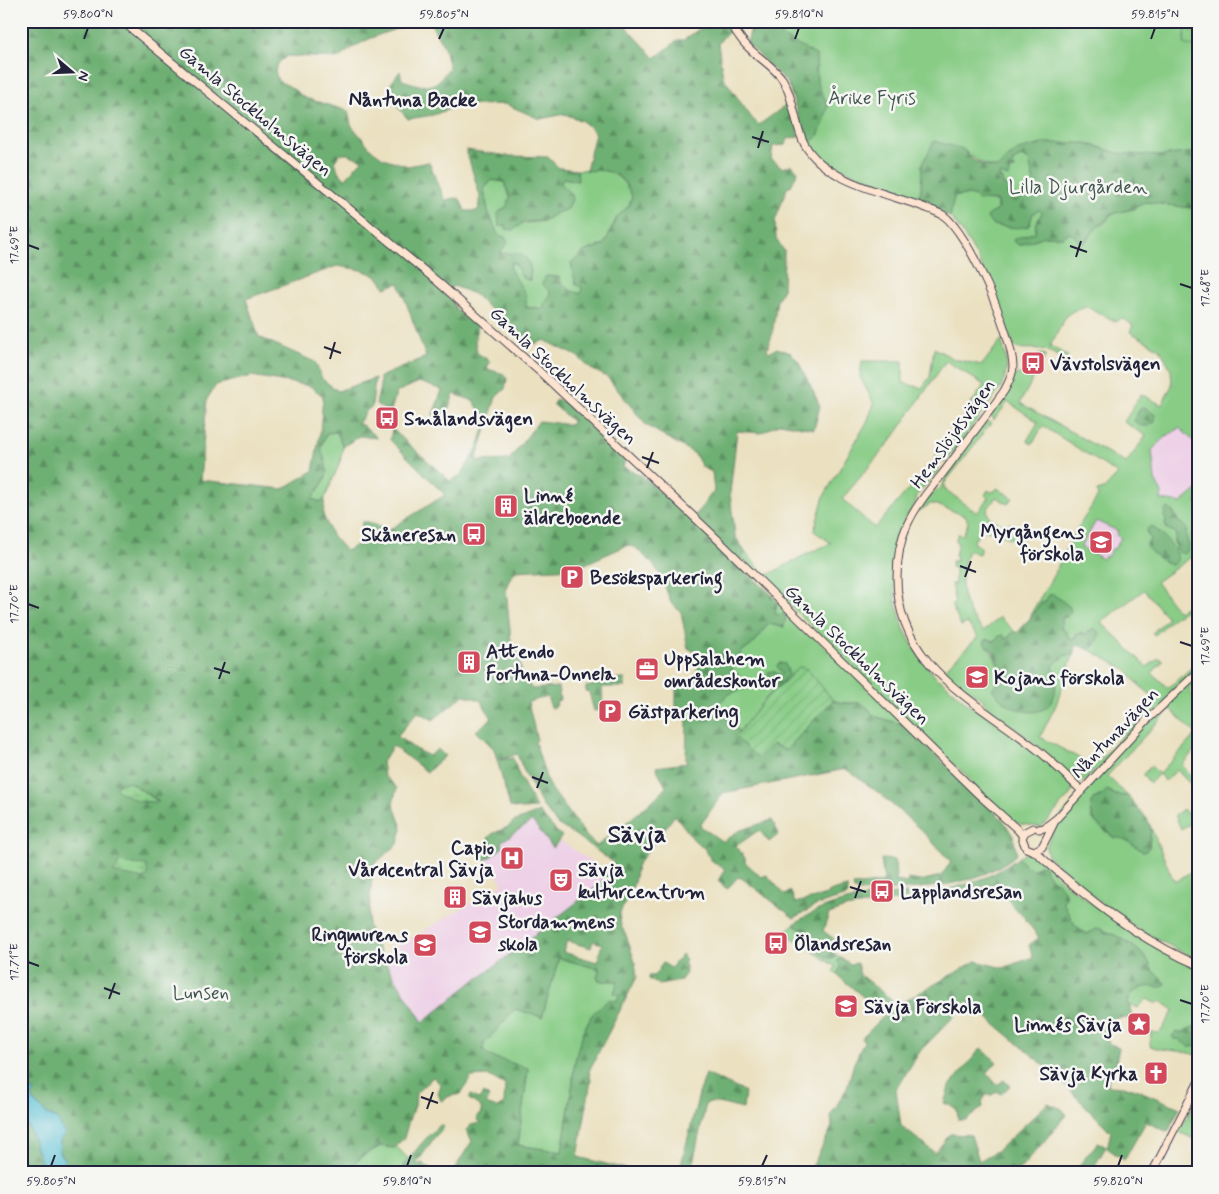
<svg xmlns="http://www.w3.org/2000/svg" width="1219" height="1194" font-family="Mynerve,sans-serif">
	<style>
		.built { fill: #eed0e7 }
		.green { fill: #88cc86; stroke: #557760; fill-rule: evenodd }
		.forest { fill: url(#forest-firs); stroke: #486957; fill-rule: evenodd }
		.wetland { fill: url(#wetland-marsh); stroke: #557760 }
		.garden { fill: url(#garden-furrows); stroke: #557760 }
		.water { fill: #58c1d5; stroke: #3d7288 }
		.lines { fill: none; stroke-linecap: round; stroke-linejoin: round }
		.secondary-casing { stroke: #403f4f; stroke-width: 9 }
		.secondary { stroke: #fde4d0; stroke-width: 7 }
		.ticks { fill: none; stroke: #22223b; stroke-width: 2 }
		.labels { text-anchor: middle; stroke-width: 5; stroke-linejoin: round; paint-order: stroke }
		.park-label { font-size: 19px; fill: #415552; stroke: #f6f6f2 }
		.street-label { font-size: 19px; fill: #22223b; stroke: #f6f6f2 }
		.poi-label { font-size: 19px; font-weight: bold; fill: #22223b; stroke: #f6f6f2; text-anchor: start }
		.neighbourhood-label { font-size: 20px; font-weight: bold; fill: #22223b; stroke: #f6f6f2 }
		.district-label { font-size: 24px; font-weight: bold; fill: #22223b; stroke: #f6f6f2 }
		.neatline { fill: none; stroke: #22223b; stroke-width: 2 }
		.ticks-label { font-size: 12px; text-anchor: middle; fill: #22223b }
	</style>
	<defs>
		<pattern id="forest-firs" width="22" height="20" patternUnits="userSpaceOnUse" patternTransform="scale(1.25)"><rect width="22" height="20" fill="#6eb073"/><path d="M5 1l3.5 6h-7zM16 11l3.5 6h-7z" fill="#5a8f60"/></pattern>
		<pattern id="wetland-marsh" width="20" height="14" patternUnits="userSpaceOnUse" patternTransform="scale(1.25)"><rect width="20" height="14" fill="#88cc86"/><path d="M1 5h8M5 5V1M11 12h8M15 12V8" fill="none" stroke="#75af75"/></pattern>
		<pattern id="garden-furrows" width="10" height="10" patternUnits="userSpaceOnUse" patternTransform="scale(1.25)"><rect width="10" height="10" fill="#88cc86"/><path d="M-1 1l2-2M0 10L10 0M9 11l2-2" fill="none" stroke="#75af75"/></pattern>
	</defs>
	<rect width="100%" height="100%" fill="#f6f6f2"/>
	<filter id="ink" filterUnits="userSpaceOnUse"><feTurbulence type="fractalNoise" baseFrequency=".02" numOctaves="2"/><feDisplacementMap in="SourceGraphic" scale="10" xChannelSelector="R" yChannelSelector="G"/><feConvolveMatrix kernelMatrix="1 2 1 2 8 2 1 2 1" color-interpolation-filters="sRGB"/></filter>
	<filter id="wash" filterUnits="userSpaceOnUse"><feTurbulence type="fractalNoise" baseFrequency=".0096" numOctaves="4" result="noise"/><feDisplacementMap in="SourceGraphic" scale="20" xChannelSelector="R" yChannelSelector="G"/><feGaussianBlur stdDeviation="1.12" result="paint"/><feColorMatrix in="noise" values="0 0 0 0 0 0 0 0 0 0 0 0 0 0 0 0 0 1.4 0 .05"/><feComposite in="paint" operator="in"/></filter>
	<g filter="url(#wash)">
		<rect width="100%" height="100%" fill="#ebe1c1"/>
		<!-- built -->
		<path class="built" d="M1180,428L1198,446V489L1181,503L1161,501L1155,480L1152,450L1166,436Z
			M1096,520L1119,531L1121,538L1114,550L1112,549L1107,558L1103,559L1081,547Z
			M532,821L553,848L561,841L608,873L594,889L482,976L472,982L423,1022L381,956L503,884L486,860L502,848L501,842Z"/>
		<!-- green -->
		<path class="green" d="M781,21H1198V446L1180,428L1166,436L1152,450L1155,480L1162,493L1161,500L1181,503L1198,489L1196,503L1198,502V530L1191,534L1195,545H1198V554L1197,553L1156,582L1178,611L1198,599V603L1173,618L1155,635L1152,633L1168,618L1144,590L1101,622L1147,667L1159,658L1163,661L1152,673L1168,688L1198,662V682L1189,690L1198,703V746L1182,765L1194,779L1189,783L1177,770L1165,781L1159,774L1150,783L1142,775L1151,766L1159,774L1196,734L1170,709L1107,776L1128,796L1114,795L1111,791L1093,799L1092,818L1103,829L1132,843L1143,852L1149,847L1151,828L1173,879L1177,881L1194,869L1198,863L1197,960L1138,929L1110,910L1067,876L1048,855L1046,847L1059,818L1100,773L1096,769L1085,781L1080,782L1075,780L1027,737L992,711L983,702L984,700L966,688L962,689L944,675L943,671L978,637L967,623L961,626L951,605L955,603L951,584H955V568L951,567L952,561H956L955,555L958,543L955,541L958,534L963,535L968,523L966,516L934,504H930L921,510L917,511L929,495L931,496L937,489L939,491L946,477L944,475L986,421L991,423L944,484L945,489L977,513L988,498L985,495L988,490L991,492L995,491L997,488L1013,498L1008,504L996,497L987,510L989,517L1006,527L1009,523L1026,533L1021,543L991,530L980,531L973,543L981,547L979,554L968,550C957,581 960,607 984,631L1000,617L1014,631C1005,641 1001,643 988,639L984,641L985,644C995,653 997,667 1006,672C1013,676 1047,682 1057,685L1053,667L1057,660L1062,659L1063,656L1069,654L1073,655L1056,705L1040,737L1094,766L1156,699L1138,684L1126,670L1090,650L1097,643L1094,628L1086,634H1077L1073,640L1068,637L1067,633L1061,627L1062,618L1044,603L1038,606L1031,618L1024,625L1031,617L1030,615L1053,576L1074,534L1098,496L1097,491L1104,489L1118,474L1043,426L1032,444L1027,441L1038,422L1008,402L994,420L991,415L1015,376L1029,370L1038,355L1042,354L1046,355L1020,403L1126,463L1146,436L1124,422L1141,394L1162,405L1172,385L1171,369L1160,349L1130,332L1133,325L1121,318L1117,322L1087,307L1073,311L1067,315L1050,346L1068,356L1067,358C1059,359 1053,352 1045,350C1035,347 1022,351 1013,346C996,301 982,254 950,217L954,197C963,195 972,193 979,200L997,201V211L992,225L1012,227L1029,226L1033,213L1039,210L1042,213L1036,223L1035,232L1019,245L1045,236L1062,237L1069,233L1087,240L1096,228L1105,223L1111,214L1133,209L1145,202L1156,156L1117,153L1086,143L1010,156L997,168C982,165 974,160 963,149L922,165L921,191L917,197L901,195L830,163L813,148L805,136L781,36ZM1172,510L1179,522L1187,529L1185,536L1188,541L1174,542L1176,537L1175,532L1165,524ZM1096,521L1118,531L1116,535L1121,538L1114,549H1112L1107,557L1105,556L1103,559L1081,547Z
			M1021,157L1029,161L1035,187C1031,195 1023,195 1017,201H1011L1009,192L999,178L1000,174L1010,169H1015L1012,162Z
			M604,169C619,176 625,181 632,196L629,206L617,217L604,245L585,251L583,287L581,294L569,290L550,292V296L545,310L535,307L530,309L526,307L525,295L510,269L511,263L514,262L522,277L530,281L531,271L528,261L498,255L504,237L498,236L488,211L484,189L492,180L504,182L510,197L500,226L544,221L556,213L568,209L573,196L562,185L560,180L564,178L577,181V170Z
			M750,213L756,218L771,220L770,230H764L760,223L756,221L754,224L733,218L736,216Z
			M1001,340C1008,360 1009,370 1000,389L946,462H941L935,457L984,385L946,361L893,438L842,499L875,528L932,462L938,466V471L917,495L915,504L907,517L904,520L895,557L893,569L896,603L904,629L918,655L938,680H941L976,711L985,713L1030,747L1071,784L1073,791C1070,797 1064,801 1060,806C1053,814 1049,821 1041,827L1020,824L1011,819L975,787L965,774L937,750L742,558L745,552L766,576L805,555L831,543L814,531L824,496L867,422L874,404L860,377L862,361H903V383L922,388L930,377L934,348L954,359L982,365Z
			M337,432L343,447L340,462L325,498L321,502L312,499L325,480L323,456L320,451L321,445L327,433Z
			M771,594L904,725L874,716L868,708L860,703H842L833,700L807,670L799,667L766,698L739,732L722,712L719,703L726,696L734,691L731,670L743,650L748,648L755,642L768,624L784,627L774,614Z
			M1198,806V813L1195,815L1197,820L1181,829L1175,815L1183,809L1187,814Z
			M1026,853C1041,852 1056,876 1067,885L1146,942L1198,968V1056C1182,1049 1166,1052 1150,1046L1151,1032L1159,1033L1161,1031L1174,1010L1160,1001L1157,1004L1147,999L1138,1008L1132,1005L1130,1007L1128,1004C1131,985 1151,985 1166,984C1162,978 1156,976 1152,970C1150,967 1150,963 1147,960C1135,944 1115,934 1097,928L1087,934C1073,927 1069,915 1062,901L1066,897L1051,879L1043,866L1039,865L1034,869L1029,868L1018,858Z
			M794,924L796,927L807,929L833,959L836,955L842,958L838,960L841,966L837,975L833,971L836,967L784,932Z
			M559,958L600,969L618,981L614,993L619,995L617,1001C610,1005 598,1008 593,1014C583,1025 572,1067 573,1082L562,1152L518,1145L528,1069L489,1056L483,1050L484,1044L515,1009L542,1017Z
			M1198,1095V1141L1179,1132Z
			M381,1146L394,1148L396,1146L410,1160L399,1173H342L367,1153Z"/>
		<!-- forest -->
		<path class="forest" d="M21,21H621L655,58L678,40H684L710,21H727L733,29L723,37L718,44L723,77L751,117L759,125L790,102L799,137L789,138L785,145L773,146L771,159L783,168L791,165L798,171L791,186L787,188L775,221L776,238L784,251L783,289L777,300L772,335L767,350L770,352L777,348L791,353L798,361L812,389L820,406L814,429L780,423L761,433L737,431L730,493L735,536L745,552L739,565L771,594V597L777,603L775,614L786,615L784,627L768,624L755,642L748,648L743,650L731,669L741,677L744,689C733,691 727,695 719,703L722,712L739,732L736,737L772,744L786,750L833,700L842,703H860L868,708L874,716L904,725L1003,820L1013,836L1017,854C974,891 912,888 859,892L854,890L853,886L884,882L881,859L895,860L896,881L907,883L908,879L920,881L941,876L951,862L921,830L879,793L846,769L723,793L700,826L723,842L738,831L772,820L779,834L769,842L759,830L736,846L745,858V862L761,877L767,875L785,895L790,891L791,892L795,903L827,895L828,892L847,887L848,894L847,896L817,905L794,918L743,879L738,877L727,889L718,881L725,869L711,860L704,848L694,840L675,815L637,865L634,883L619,915L621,926L626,935L635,962L637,977L589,1071L591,1080L578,1157L642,1173H452L472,1141L466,1130L471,1125L480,1123L477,1120V1116L482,1114L481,1107L469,1099L471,1095L479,1100L483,1093L489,1097L486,1104L497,1108L504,1104L505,1085L489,1076L471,1077L461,1094L450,1096L441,1101L438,1093L441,1085L433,1077L416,1093L415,1106L409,1120L404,1138L394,1148L381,1146L367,1153L342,1173H68L70,1172C65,1166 64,1160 59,1153L60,1140L57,1119C40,1113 30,1096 21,1080ZM418,22L431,24L444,47L449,68C433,91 428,88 402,80L400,71L390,85L393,102L408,119L433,115L458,106L505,104L540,119L565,114L582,121L590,127L595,133L586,171C611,169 621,172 632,196L629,206L617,217L604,245L585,251L571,263L576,285L582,287L581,294L569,290L568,287L562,285L559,277L546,276L542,284L550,292V296L543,303L545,309L526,307V295L510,269L511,263L514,262L522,277L530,281C533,255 521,251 499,254L508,242L505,237L498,235L488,211L484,189L492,180L504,182L510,197L507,206L498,213L499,226L506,225V229L513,230L524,222L544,221L556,213L568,209L573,196L562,185L561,180L564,178L578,181L577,170L559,168L548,157L509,156L466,150L480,196L478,211H465L460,199L455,198L445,200L429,162L408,166L383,158L372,150L351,125L348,111L305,98L289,86L278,81L275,71L279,62L287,56L339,58C364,37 388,32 418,22ZM339,154H348L362,160L345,179L338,171L335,161ZM337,266C354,269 379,270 385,288L399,283L426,357L380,377V387L376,404L390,413L397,392L419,382L442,390L433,415L445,419L454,394L474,401L486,423L478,447L461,475L450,481L392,429L390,440L445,495L387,531L369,522H362L360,543L346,551L332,535L323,515L325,498L321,502L312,499C317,491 327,480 327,471C326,452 315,454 327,433L337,432L343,447L359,436L377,438L362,425L358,424L367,410L372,407L375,378L338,391L322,379L315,362L259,337L246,299ZM454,286L474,294L504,322L536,344L544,340L577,356L591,369L607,377L646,425L695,454L702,467L712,472L714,491C705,500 701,512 691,519L642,476L623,467L625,460L564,402L556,399L553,404L572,421L571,425L539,421L509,460L476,461L496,397L505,389L507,379L504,374L487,369L490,361L477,353L475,340L478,326L456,310L452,301L443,292ZM252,376L310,386L323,396L320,433L313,471L283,489L200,480L207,399L216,385ZM628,545L636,548L654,565L662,578L671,603L681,612L688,648L698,654L700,662L693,681L676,688V710L687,720L686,763L656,767L666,787L648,805L597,846L587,837L548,784L535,742L537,740L528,702L547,697L551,707L553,708L557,705L556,701L560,700L558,687L531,689L529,683L523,681L518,651L511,641L506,588L510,578L516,571L576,568ZM464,695L480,700L492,718L476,731L494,749L510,807L523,809L536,808L518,773L513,758L500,760L517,754L523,769L542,805L557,824L575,835L614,863L602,881L594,889L482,976L472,982L423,1022L381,956L368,926L373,865L398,844L402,828L393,803L397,788L384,776L382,762L393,746L427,772L445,756L438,749L429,756L415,749L397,736L418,712L433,720ZM129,782L159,801L144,802L124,794ZM567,941L591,948L593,941L602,944L597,962L563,952ZM559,958L599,969L597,978L600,981H618L614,993L619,995L617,1001L610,999C604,1004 597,1009 592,1015C582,1031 572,1063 573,1082L562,1152L518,1145L528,1068L489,1056L483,1050L484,1044L515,1009L542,1017Z
			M758,21H781V36L816,55L817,82L828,106L824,122L818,136L809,143L805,136L788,84L747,43L751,28Z
			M934,141L963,149L974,161L985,166L997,168L1018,150L1046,143H1086L1117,153L1156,156L1198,152V209L1145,202L1133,209L1111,214C1105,223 1101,223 1095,229C1091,234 1089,239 1083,243L1078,241L1075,236L1069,233L1062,237L1045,236L1019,245L1013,241L1014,239L1035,232L1036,223L1042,213L1039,210L1033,213L1029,226C1017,230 1005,226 992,225L987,218L989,214L997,211V201L979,200C972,193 963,195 954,197L950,217L916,201L921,191L922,165ZM1021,157L1029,161L1035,187C1031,195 1023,195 1017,201H1011L1009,192L1011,188L1003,185L1002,179L999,178L1000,174L1008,177L1010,169H1015L1012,162Z
			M1142,407L1146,408L1155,415V422L1148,426H1142L1134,421L1139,410Z
			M1168,508C1174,511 1174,515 1178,521C1181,524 1184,525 1187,529L1186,536L1189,546L1186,553L1183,554L1178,551L1174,542L1176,537L1175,532L1167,529L1165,524L1166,520L1164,517L1165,510Z
			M1152,526C1162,534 1179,549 1177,561L1172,565C1164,563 1149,552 1146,545L1150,540L1146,531L1148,528Z
			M1053,594L1070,607L1071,611L1067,617L1062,618L1061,627L1067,633L1068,637L1073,640L1080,632L1086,634L1094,628L1100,633L1097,643L1090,650L1077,645L1073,655C1065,653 1058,660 1053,667C1068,719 1019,725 992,689L1006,672L998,664L993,651L985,644L984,641L988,639L994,642L998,637L1003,635L1006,640L1014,631L1017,633L1031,618L1041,603H1044L1049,595Z
			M780,663L785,664L789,674L776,688H771L773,681L768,674V672L773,671L781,675L782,673L778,668L777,665Z
			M625,679V687H602L603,709L594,711L589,692L586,691V687L599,684L602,680Z
			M1107,790L1115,795L1128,796L1148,820L1151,828L1149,847L1146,851L1143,852C1135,846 1124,836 1114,838L1097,824L1092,818L1091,804L1093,799L1101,796Z
			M539,812L557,832L562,836L553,848L532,821L501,842L502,848L486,860L483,858L489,849L488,838L492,834L508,827L513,822Z
			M1018,858L1029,868L1034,869L1039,865L1043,866L1051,879C1059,882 1064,887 1066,897L1063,901C1069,915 1073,927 1087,934L1097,928C1115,934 1135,944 1147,960C1150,963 1150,967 1152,970C1156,976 1163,978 1166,984L1162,987C1147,986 1131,985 1128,1004L1130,1007L1132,1018H1116L1107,1039L1109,1044L1119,1047L1116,1063L1110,1071L1108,1084L1110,1086L1133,1088L1180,1108L1169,1130L1166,1131L1146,1122L1124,1160L1107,1148L1111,1132L1050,1070L968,1002L921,1050L896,1089L901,1126L935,1153L950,1134L971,1135L979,1161L998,1150L1048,1103L1062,1109L1067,1115L1022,1167L1012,1173H809L832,1127L831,1115L847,1088L854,1063L864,1042L861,1039L885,1015L837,975L841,966L838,963V960L842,958L850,964L857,963L860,975L888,997L896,1006L976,961L1003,968L1033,957L1029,945L1039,938L1021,913L1016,910L996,884L959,892L924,897L926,892L947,891L948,889C974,883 997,875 1018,858Z
			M907,893V899L845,908L829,914L823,931L840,943L833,952L836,955L833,959C823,957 805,946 802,935L807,929H800L794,924C828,899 867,897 907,893Z
			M682,954L686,960L684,964L686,973L680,981L659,985L649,979V976H654L663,963L671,968Z
			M1195,1026L1198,1027V1046L1189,1047L1179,1039H1174L1172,1036L1176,1032L1180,1033Z
			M981,1048L997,1062L987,1073L997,1085L1004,1080L1010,1086L1001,1094L997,1091L992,1095H986L982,1102L983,1107L966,1120H958L957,1109L944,1103L949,1087Z
			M706,1074L745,1092L743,1109C732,1107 717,1101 706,1103L691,1173H679L699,1094Z
			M21,1120L29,1127L43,1168L47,1173H21Z
			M441,1125L444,1127L434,1138L417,1163L418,1165L422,1163L433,1171V1173H399C404,1164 433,1128 441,1125Z
			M1098,1142L1106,1147L1090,1173H1073Z"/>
		<!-- wetland -->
		<path class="wetland" d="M1187,21H1198V48L1184,44Z
			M129,782L159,802L138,801L118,791L115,786L121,783Z
			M120,861L127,864L146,865L148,874L144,879L114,873Z"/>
		<!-- garden -->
		<path class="garden" d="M799,667L807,669L833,700L786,750L772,744L758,758L735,737L766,698L784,682Z"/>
		<!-- water -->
		<path class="water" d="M21,1080L27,1089L35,1092L32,1096L34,1102L49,1116L57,1119L65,1134L60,1140L59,1153L64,1159L65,1165L67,1166L70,1172L47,1173L43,1168L29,1127L21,1120Z"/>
	</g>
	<g filter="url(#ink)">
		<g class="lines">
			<!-- secondary casing -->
			<g class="secondary-casing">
				<path id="secondary" d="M122,21L438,282L539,371L711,533L979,795L1018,830L1023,836
					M729,21C735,30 740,39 747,46C758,58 774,66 783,80C795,100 794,125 805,145C830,188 903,195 943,215C969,233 1012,334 1013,366C1013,376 1008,383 1004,391C984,419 963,446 943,473C930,489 917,504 908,523C900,540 897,559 897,578C897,665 974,700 1034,747C1051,760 1066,776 1081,790
					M1033,828L1025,832L1022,838L1026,848L1034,851L1042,847L1055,821
					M1039,829L1044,828L1057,818L1146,721L1198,672
					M1034,851C1044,859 1053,868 1063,876C1103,911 1149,944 1198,965
					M1152,1173L1198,1083"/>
			</g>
			<!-- secondary -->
			<use href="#secondary" class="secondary"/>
		</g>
	</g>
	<!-- ticks -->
	<path class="ticks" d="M84,39L88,28M439,39L444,28M795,39L799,28M1151,39L1155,28M752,137L769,142M758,148L763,131M28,245L39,249M1070,246L1087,252M1076,257L1081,241M1180,284L1192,288M324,347L341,353M330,359L335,342M642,457L659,463M647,468L653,452M960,566L976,572M965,577L971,561M28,604L39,608M1180,642L1192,646M214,668L230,673M219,679L225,662M532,777L548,783M537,788L543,772M850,887L866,892M855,898L861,881M28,962L39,966M104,988L120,994M109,999L115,983M1180,1000L1192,1004M421,1097L438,1103M427,1109L433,1092M51,1166L55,1155M407,1166L411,1155M762,1166L767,1155M1118,1166L1122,1155"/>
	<!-- icons -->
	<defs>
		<g id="bus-square" transform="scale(1.25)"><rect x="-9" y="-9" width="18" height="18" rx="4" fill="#d1495b" stroke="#f6f6f2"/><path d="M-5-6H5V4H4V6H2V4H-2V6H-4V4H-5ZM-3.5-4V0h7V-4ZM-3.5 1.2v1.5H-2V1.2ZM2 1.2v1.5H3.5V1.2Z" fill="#fff"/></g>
		<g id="building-square" transform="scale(1.25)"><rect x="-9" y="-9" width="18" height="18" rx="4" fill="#d1495b" stroke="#f6f6f2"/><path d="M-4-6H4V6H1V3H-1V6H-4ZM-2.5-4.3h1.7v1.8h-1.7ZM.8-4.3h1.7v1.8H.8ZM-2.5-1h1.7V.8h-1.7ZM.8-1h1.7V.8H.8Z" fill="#fff"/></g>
		<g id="school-square" transform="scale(1.25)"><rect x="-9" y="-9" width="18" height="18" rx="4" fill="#d1495b" stroke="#f6f6f2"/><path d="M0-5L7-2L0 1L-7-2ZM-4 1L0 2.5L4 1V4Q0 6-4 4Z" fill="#fff"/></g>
		<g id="parking-square" transform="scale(1.25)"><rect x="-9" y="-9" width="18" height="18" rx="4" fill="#d1495b" stroke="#f6f6f2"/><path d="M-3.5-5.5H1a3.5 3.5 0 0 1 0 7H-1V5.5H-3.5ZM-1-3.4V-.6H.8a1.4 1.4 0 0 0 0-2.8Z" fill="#fff"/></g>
		<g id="office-square" transform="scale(1.25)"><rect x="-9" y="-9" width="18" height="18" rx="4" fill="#d1495b" stroke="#f6f6f2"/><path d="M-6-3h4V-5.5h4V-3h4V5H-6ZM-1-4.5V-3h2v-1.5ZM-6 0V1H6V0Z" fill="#fff"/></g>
		<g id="hospital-square" transform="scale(1.25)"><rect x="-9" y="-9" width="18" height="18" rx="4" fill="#d1495b" stroke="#f6f6f2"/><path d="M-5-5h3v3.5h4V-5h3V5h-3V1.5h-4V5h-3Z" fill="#fff"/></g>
		<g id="theatre-square" transform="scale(1.25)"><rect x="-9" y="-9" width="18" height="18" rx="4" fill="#d1495b" stroke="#f6f6f2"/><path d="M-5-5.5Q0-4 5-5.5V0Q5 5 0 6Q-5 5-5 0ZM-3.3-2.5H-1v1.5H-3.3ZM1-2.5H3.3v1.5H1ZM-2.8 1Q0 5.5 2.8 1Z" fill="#fff"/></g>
		<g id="sight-square" transform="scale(1.25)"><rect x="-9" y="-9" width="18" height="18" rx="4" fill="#d1495b" stroke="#f6f6f2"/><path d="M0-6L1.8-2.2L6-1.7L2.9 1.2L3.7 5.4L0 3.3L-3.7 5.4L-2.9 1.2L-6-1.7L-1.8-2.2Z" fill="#fff"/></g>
		<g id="church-square" transform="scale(1.25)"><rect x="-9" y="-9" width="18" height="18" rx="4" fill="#d1495b" stroke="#f6f6f2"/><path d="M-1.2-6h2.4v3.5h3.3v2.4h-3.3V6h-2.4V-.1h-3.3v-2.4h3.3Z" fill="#fff"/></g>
	</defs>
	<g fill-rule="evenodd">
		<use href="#bus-square" x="1033" y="363"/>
		<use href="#bus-square" x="387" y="418"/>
		<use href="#building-square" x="506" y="506"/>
		<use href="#bus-square" x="474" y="534"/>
		<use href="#school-square" x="1101" y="542"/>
		<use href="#parking-square" x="572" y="577"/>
		<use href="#building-square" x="469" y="662"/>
		<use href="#office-square" x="647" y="669"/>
		<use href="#school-square" x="977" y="677"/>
		<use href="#parking-square" x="610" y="711"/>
		<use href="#hospital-square" x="512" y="858"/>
		<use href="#theatre-square" x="561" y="880"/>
		<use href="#bus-square" x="882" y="891"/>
		<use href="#building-square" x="455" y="897"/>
		<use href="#school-square" x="480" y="932"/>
		<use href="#bus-square" x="776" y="943"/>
		<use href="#school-square" x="425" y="945"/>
		<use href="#school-square" x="846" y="1006"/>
		<use href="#sight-square" x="1139" y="1024"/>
		<use href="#church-square" x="1156" y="1073"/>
	</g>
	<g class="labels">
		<!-- park labels -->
		<g class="park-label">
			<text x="872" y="104">Årike Fyris</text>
			<text x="1078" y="193">Lilla Djurgården</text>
			<text x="201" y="999">Lunsen</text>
		</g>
		<!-- street labels -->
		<g class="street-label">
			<text transform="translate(256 110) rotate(40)" y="7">Gamla Stockholmsvägen</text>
			<text transform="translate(564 375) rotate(43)" y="7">Gamla Stockholmsvägen</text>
			<text transform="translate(952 433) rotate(-54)" y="7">Hemslöjdsvägen</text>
			<text transform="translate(858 654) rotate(44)" y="7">Gamla Stockholmsvägen</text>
			<text transform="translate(1114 732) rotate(-46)" y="7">Nåntunavägen</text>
		</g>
		<!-- poi labels -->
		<g class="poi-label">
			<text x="1050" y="370">Vävstolsvägen</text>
			<text x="404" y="425">Smålandsvägen</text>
			<text x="524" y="502">Linné<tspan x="524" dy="22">äldreboende</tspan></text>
			<text x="1084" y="538" text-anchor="end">Myrgångens<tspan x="1084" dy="22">förskola</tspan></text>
			<text x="456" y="541" text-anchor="end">Skåneresan</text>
			<text x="590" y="584">Besöksparkering</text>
			<text x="486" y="658">Attendo<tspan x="486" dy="22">Fortuna-Onnela</tspan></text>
			<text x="664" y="665">Uppsalahem<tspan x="664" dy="22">områdeskontor</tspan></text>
			<text x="994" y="684">Kojans förskola</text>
			<text x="628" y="718">Gästparkering</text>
			<text x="494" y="854" text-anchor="end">Capio<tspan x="494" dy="22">Vårdcentral Sävja</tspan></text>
			<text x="578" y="876">Sävja<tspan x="578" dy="22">kulturcentrum</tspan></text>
			<text x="900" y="898">Lapplandsresan</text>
			<text x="472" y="904">Sävjahus</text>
			<text x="498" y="928">Stordammens<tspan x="498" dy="22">skola</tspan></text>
			<text x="408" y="941" text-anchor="end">Ringmurens<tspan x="408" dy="22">förskola</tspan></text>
			<text x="794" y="950">Ölandsresan</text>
			<text x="864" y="1013">Sävja Förskola</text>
			<text x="1122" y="1031" text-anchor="end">Linnés Sävja</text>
			<text x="1138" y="1080" text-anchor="end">Sävja Kyrka</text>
		</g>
		<!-- neighbourhood labels -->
		<g class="neighbourhood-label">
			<text x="413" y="106">Nåntuna Backe</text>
		</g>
		<!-- district labels -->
		<g class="district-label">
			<text x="637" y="842">Sävja</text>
		</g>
	</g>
	<!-- margin -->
	<rect width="1219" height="1194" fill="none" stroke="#f6f6f2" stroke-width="55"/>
	<!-- north arrow -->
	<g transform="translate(72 72) rotate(109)" stroke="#f6f6f2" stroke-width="4" paint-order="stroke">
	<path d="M0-4L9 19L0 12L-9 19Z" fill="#22223b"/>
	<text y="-8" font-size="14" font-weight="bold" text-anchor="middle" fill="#22223b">N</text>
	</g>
	<rect x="28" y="28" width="1164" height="1138" class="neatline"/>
	<g class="ticks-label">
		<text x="88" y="18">59.800°N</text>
		<text x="444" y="18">59.805°N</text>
		<text x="799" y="18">59.810°N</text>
		<text x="1155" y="18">59.815°N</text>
		<text transform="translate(14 245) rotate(-90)" y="4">17.69°E</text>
		<text transform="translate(1205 288) rotate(-90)" y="4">17.68°E</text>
		<text transform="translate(14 604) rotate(-90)" y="4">17.70°E</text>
		<text transform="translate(1205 646) rotate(-90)" y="4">17.69°E</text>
		<text transform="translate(14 962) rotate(-90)" y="4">17.71°E</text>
		<text transform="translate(1205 1004) rotate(-90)" y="4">17.70°E</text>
		<text x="51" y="1185">59.805°N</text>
		<text x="407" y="1185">59.810°N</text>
		<text x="762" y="1185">59.815°N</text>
		<text x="1118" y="1185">59.820°N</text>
	</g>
</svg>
